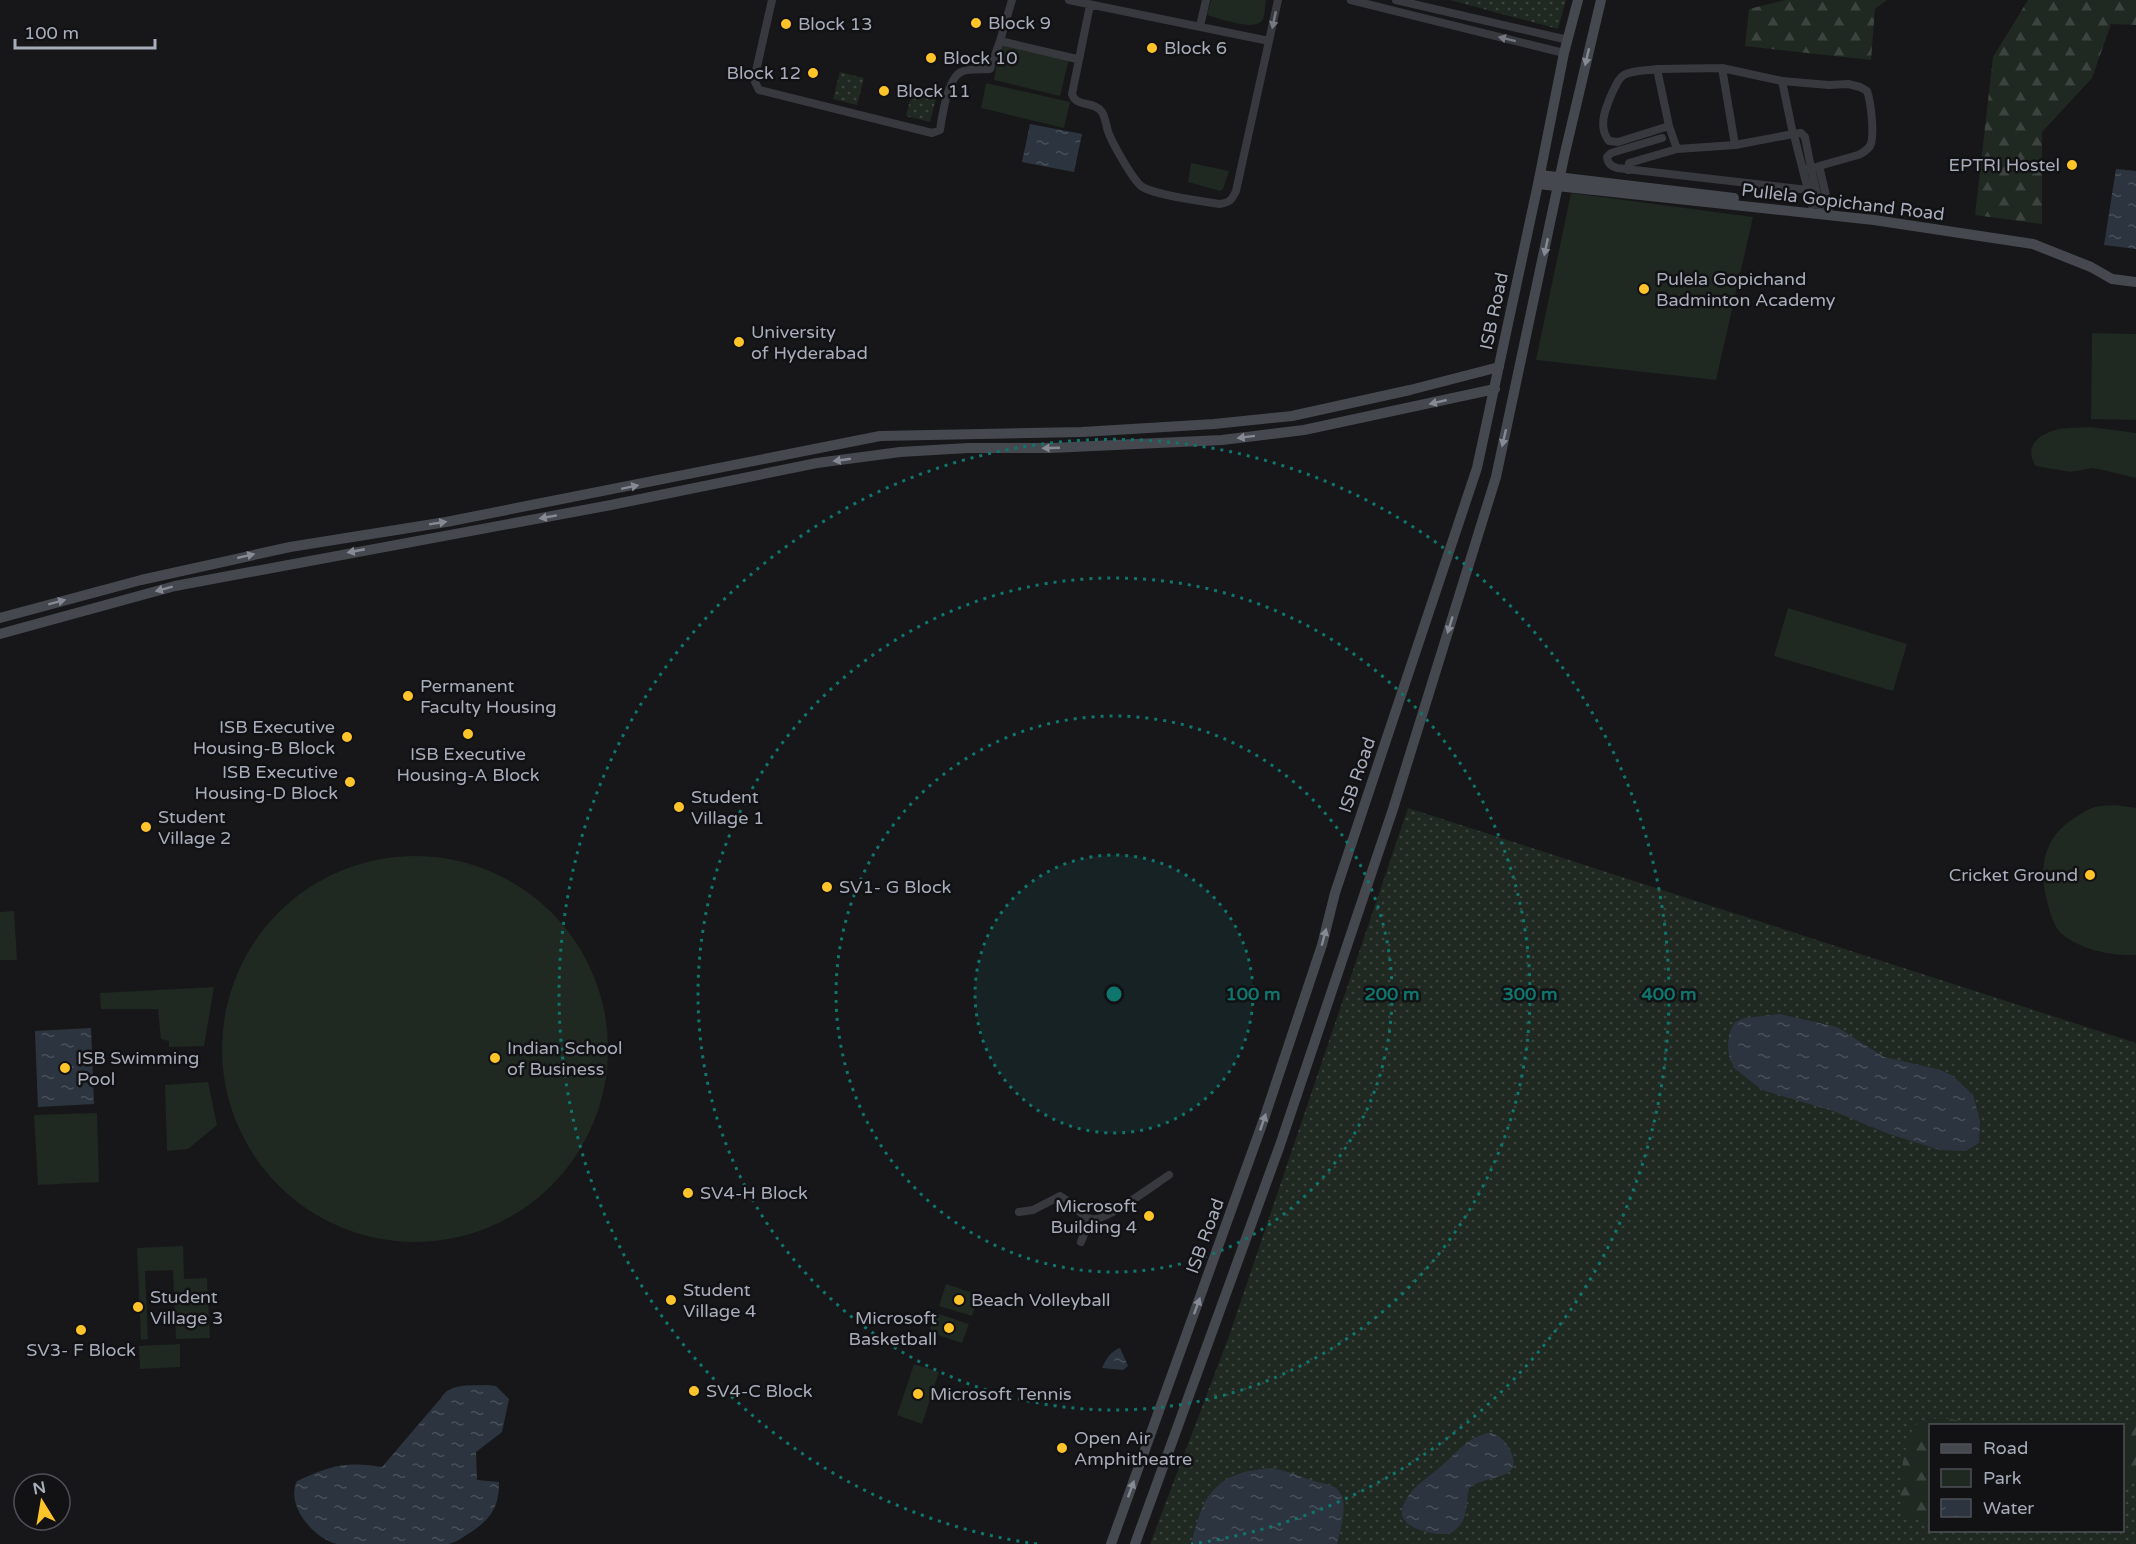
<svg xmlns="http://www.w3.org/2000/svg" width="2136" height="1544" font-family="'Varela Round',sans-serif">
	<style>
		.grass { fill: url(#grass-dots); fill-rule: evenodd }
		.forest { fill: url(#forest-firs) }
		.park { fill: #1f2821 }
		.water { fill: url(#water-ripples) }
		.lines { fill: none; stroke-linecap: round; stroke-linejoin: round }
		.street { stroke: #38393f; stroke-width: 8 }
		.secondary { stroke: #46484f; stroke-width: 10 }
		.oneway { fill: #767983 }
		.oneway2 { fill: #868a95 }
		.ring { fill: none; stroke: #0f766e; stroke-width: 3; stroke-dasharray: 3 6 }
		.poi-dot { fill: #ffc42a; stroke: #121215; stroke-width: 2 }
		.labels { text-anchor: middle; stroke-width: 5; stroke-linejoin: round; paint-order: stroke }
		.poi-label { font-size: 18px; fill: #a8adbb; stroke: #121215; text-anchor: start }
		.street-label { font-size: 18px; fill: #a8adbb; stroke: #121215 }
		.centre { fill: #0f766e; stroke: #121215; stroke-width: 3 }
		.ring-label { font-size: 18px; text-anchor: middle; font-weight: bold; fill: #0f766e; stroke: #121215; stroke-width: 5; stroke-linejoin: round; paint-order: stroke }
	</style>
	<defs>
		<pattern id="grass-dots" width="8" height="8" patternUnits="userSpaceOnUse" patternTransform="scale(1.5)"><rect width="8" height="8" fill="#1f2821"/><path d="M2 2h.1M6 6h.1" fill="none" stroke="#3d443f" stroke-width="1.8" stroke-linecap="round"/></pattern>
		<pattern id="forest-firs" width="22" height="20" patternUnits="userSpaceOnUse" patternTransform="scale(1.5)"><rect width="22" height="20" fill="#1f2821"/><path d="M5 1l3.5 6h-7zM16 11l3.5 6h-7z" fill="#3d443f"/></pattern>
		<pattern id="water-ripples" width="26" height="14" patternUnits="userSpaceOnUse" patternTransform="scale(1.5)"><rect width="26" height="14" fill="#2c353f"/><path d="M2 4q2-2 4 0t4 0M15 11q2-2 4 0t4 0" fill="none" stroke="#485059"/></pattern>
	</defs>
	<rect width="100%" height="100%" fill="#17171a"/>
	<!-- grass -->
	<path class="grass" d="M1450,0H1566L1558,29Z
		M840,72L864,78L857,105L833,99Z
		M913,88L937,95L930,122L906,116Z
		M1408,808L2136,1043V1544H1150L1229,1336ZM1930,1426H2122V1530H1930Z"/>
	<!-- forest -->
	<path class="forest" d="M1785,0H1887L1875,9L1871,60L1745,46L1749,9Z
		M2028,0H2136V25L2111,24L2092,78L2042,132V224L1975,215L1993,57Z
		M1943,1418L1957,1420L1967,1425L1930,1426V1522L1910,1519C1907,1515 1903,1511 1902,1507C1897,1491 1904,1437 1916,1425C1922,1419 1935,1419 1943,1418Z
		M2136,1420V1480L2123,1481L2122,1426L2119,1425Z"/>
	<!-- park -->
	<path class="park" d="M1211,0H1266C1265,6 1265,14 1263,19C1257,33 1219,18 1207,15Z
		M1000,41L1069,59L1060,96L994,80Z
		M986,83L1070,102L1064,128L981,108Z
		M1191,163L1229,171L1223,189L1220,191L1188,182Z
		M1571,193L1753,217L1716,380L1536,360Z
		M2092,333L2136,334V420L2091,419Z
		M2090,427L2136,433V478L2103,470L2092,468L2070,472L2036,466C2025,450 2034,437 2052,431C2063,427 2079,428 2090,427Z
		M1788,608L1907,644L1893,691L1774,656Z
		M2115,805L2136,808V955C2112,956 2081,950 2062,934C2053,926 2050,912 2047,901C2038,867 2044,836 2076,817C2081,814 2086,810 2092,808C2099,805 2108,806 2115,805Z
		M222 1049a193 193 0 1 1 386 0a193 193 0 1 1-386 0Z
		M14,911L17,960H0V912Z
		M214,987L204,1046L169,1047V1041L161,1039L158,1009H101L100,993Z
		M208,1082L217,1125L188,1149L167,1151L165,1085Z
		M97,1113L99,1182L38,1185L34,1115Z
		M183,1246L184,1279L207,1278L210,1338L176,1339L173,1270L145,1271L148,1339L141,1340L137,1248Z
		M946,1284L979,1295L972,1316L939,1306Z
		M936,1313L969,1324L962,1343L929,1332Z
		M180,1344V1367L140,1369L139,1346Z
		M914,1364L939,1372L922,1424L897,1415Z"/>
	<!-- water -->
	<path class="water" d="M1030,124L1082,134L1074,172L1022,162Z
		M2116,169L2136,171V249L2104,245Z
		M1780,1014L1837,1027L1884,1057L1941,1070L1953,1076L1973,1095L1980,1121L1979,1143L1966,1151L1940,1150L1889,1134L1833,1111L1762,1090L1734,1068L1729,1056L1728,1043L1730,1031L1735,1022L1744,1018Z
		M91,1028L94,1104L38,1107L35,1031Z
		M1120,1348L1128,1366L1123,1370L1102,1368C1106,1359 1111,1351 1120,1348Z
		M486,1385L496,1386L509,1399L502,1432L476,1452L477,1480L499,1482C499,1509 490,1520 468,1534C462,1538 455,1543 448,1544C428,1544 408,1544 388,1544C373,1544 351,1544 337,1544C314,1539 285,1505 297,1481C330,1466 345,1461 382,1467L441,1398C449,1383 470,1386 486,1385Z
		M1491,1433C1501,1436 1507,1442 1511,1452C1524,1482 1485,1474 1469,1488C1466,1499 1468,1514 1461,1524C1458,1527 1455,1531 1451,1533C1439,1537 1405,1530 1402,1515C1400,1508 1408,1495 1413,1490C1419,1483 1427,1478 1434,1472C1452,1459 1467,1435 1491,1433Z
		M1272,1468C1287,1471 1299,1476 1314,1481C1320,1483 1331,1484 1336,1488C1351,1501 1340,1528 1337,1544H1191C1204,1492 1216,1472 1272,1468Z"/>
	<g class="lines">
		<!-- street -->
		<path class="street" d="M772,0L756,71L755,82L759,90L932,133L940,130C942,116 948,78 961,72C969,68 982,70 990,69L1000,41L1077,59
			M1069,0L1269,41
			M1351,0L1564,53
			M1396,0L1568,40
			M1090,5L1072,94C1076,108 1094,100 1102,112C1106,119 1106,127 1109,134C1114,146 1132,178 1141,186C1153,195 1202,201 1219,204C1229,203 1232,200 1236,191L1278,0
			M1200,26L1206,0
			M1000,41L1012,0
			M1657,69L1722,68L1782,81L1829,85L1848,84L1860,87L1867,91C1871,102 1875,136 1870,146C1867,150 1863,153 1858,155L1819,166L1829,208
			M1657,69L1669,126L1618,142L1609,141C1597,126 1606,107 1613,91C1616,86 1618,78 1624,75C1633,70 1647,71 1657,69Z
			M1669,126L1677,149L1735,145L1722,68
			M1793,134L1801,133L1805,137L1811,168L1803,170
			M1662,138L1611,153L1607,157C1608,164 1611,166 1617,168L1808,190
			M1795,139L1812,206
			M1735,145L1793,134L1782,81
			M1814,167L1811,168L1820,207
			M1628,170L1629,163L1677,149
			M1019,1212L1033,1210L1060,1196C1070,1201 1081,1216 1091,1219C1104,1223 1155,1184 1169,1175
			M1081,1242L1090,1219"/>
		<!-- secondary -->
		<path class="secondary" d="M1540,175L1734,198
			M1538,184L1874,220L2033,244L2091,267L2112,279L2136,282
			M0,618L141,580L290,547L446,522L880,436L1082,432L1214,424L1292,416L1410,390L1499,367
			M0,634L175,586L611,505L817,463L900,452L968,448H1051L1222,440L1304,430L1495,389
			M1111,1544L1264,1119L1322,945L1335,893L1477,468L1538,184L1564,53L1578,0
			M1135,1544L1280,1145L1393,809L1496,477L1564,157L1601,0"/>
	</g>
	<!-- one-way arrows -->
	<defs><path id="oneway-solid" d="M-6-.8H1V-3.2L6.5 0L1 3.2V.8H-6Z" transform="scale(1.5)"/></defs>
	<g class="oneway">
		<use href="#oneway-solid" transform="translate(1274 20) rotate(102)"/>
		<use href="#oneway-solid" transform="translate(1507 39) rotate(-166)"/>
	</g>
	<g class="oneway2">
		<use href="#oneway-solid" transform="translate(1587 57) rotate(103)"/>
		<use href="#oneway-solid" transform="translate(1546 247) rotate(102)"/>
		<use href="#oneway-solid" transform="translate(1438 402) rotate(167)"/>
		<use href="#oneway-solid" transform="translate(1246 437) rotate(173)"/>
		<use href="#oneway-solid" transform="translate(1504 438) rotate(103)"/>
		<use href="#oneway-solid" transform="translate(1051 448) rotate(178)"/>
		<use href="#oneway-solid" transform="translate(842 460) rotate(172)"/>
		<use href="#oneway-solid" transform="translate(630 487) rotate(-12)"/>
		<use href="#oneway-solid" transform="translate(548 517) rotate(170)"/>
		<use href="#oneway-solid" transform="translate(438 523) rotate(-9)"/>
		<use href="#oneway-solid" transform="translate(356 551) rotate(169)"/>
		<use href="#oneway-solid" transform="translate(246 556) rotate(-13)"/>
		<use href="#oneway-solid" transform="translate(164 589) rotate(165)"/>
		<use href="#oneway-solid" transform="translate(57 602) rotate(-15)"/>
		<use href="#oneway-solid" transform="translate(1450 625) rotate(107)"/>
		<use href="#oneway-solid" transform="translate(1324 937) rotate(-75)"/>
		<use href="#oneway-solid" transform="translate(1263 1122) rotate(-71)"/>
		<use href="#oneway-solid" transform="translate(1197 1306) rotate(-70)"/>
		<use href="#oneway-solid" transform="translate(1131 1489) rotate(-70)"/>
	</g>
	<!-- distance rings -->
	<circle cx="1114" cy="994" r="139" fill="#0f766e" fill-opacity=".12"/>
	<g class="ring">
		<circle cx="1114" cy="994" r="139"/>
		<circle cx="1114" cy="994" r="278"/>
		<circle cx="1114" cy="994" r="416"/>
		<path d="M1037 1544A555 555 0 1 1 1191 1544"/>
	</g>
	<!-- markers -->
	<g class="poi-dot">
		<circle cx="976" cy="23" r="6"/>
		<circle cx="786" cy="24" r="6"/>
		<circle cx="1152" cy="48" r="6"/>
		<circle cx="931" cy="58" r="6"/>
		<circle cx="813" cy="73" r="6"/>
		<circle cx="884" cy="91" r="6"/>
		<circle cx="2072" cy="165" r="6"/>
		<circle cx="1644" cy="289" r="6"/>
		<circle cx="739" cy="342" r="6"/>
		<circle cx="408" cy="696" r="6"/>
		<circle cx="468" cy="734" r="6"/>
		<circle cx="347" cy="737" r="6"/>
		<circle cx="350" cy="782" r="6"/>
		<circle cx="679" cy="807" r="6"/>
		<circle cx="146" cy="827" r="6"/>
		<circle cx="2090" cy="875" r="6"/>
		<circle cx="827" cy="887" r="6"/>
		<circle cx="495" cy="1058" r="6"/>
		<circle cx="65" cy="1068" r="6"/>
		<circle cx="688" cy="1193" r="6"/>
		<circle cx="1149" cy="1216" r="6"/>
		<circle cx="671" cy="1300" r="6"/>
		<circle cx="959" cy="1300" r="6"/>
		<circle cx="138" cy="1307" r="6"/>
		<circle cx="949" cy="1328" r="6"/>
		<circle cx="81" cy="1330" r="6"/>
		<circle cx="694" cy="1391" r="6"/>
		<circle cx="918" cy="1394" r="6"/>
		<circle cx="1062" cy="1448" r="6"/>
	</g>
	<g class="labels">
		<!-- poi labels -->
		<g class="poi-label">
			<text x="988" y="29">Block 9</text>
			<text x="798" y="30">Block 13</text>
			<text x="1164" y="54">Block 6</text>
			<text x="943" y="64">Block 10</text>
			<text x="801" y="79" text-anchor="end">Block 12</text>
			<text x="896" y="97">Block 11</text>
			<text x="2060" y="171" text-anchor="end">EPTRI Hostel</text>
			<text x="1656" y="285">Pulela Gopichand<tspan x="1656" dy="21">Badminton Academy</tspan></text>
			<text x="751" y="338">University<tspan x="751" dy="21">of Hyderabad</tspan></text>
			<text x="420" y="692">Permanent<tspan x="420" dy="21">Faculty Housing</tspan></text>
			<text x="335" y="733" text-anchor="end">ISB Executive<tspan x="335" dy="21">Housing-B Block</tspan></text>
			<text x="468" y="760" text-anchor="middle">ISB Executive<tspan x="468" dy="21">Housing-A Block</tspan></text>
			<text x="338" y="778" text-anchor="end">ISB Executive<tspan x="338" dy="21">Housing-D Block</tspan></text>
			<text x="691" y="803">Student<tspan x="691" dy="21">Village 1</tspan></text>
			<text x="158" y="823">Student<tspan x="158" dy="21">Village 2</tspan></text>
			<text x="2078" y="881" text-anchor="end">Cricket Ground</text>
			<text x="839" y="893">SV1- G Block</text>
			<text x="507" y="1054">Indian School<tspan x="507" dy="21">of Business</tspan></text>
			<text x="77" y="1064">ISB Swimming<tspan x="77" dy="21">Pool</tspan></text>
			<text x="700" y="1199">SV4-H Block</text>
			<text x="1137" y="1212" text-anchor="end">Microsoft<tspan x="1137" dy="21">Building 4</tspan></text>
			<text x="683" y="1296">Student<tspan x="683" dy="21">Village 4</tspan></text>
			<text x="150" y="1303">Student<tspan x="150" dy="21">Village 3</tspan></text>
			<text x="971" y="1306">Beach Volleyball</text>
			<text x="937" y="1324" text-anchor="end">Microsoft<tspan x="937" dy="21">Basketball</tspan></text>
			<text x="81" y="1356" text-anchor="middle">SV3- F Block</text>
			<text x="706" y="1397">SV4-C Block</text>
			<text x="930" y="1400">Microsoft Tennis</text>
			<text x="1074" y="1444">Open Air<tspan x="1074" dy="21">Amphitheatre</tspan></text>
		</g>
		<!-- street labels -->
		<g class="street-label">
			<text transform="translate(1843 202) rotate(7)" y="6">Pullela Gopichand Road</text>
			<text transform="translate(1494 311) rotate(-78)" y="6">ISB Road</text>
			<text transform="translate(1357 775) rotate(-71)" y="6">ISB Road</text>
			<text transform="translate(1205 1236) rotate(-70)" y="6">ISB Road</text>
		</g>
	</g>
	<circle cx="1114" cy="994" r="9" class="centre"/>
	<g class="ring-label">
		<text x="1253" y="1000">100 m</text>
		<text x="1392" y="1000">200 m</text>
		<text x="1530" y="1000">300 m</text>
		<text x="1669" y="1000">400 m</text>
	</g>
	<!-- legend -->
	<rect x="1929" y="1424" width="195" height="108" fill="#121215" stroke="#4e5057" stroke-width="1.5"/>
	<rect x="1941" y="1444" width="30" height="9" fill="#46484f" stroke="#4e5057" stroke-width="1.5"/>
	<text x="1983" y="1454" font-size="18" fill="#a8adbb">Road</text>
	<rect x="1941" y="1469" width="30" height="18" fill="#1f2821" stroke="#4e5057" stroke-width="1.5"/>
	<text x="1983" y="1484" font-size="18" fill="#a8adbb">Park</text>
	<rect x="1941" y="1499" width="30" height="18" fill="url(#water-ripples)" stroke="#4e5057" stroke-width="1.5"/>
	<text x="1983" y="1514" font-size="18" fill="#a8adbb">Water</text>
	<!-- north arrow -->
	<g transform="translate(42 1502) rotate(349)"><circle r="28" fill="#121215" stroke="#4e5057" stroke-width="1.5"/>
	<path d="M0-4.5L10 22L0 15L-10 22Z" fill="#ffc42a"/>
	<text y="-9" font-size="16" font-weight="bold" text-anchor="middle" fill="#a8adbb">N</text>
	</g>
	<!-- scale -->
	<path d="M15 39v9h140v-9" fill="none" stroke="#a8adbb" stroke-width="3"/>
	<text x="24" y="39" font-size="18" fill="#a8adbb" stroke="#121215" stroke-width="4.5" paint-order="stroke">100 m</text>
</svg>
